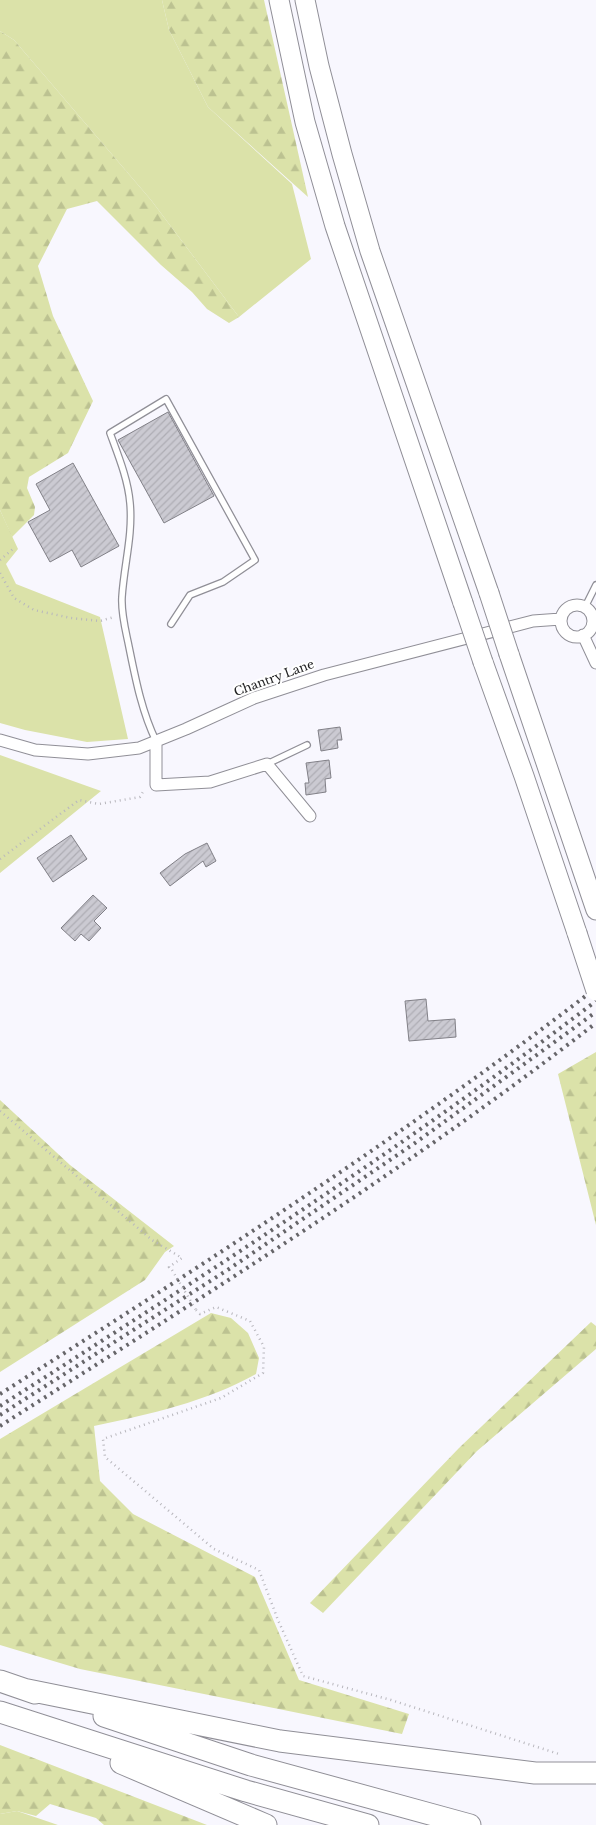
<svg xmlns="http://www.w3.org/2000/svg" width="596" height="1825" font-family="'Libre Baskerville',serif">
	<style>
		.green { fill: #dbe2a9 }
		.forest { fill: url(#forest-firs) }
		.building { fill: url(#building-hatch); stroke: #818087 }
		.lines { fill: none; stroke-linecap: round; stroke-linejoin: round }
		.service-casing { stroke: #908f97; stroke-width: 8 }
		.minor-casing { stroke: #908f97; stroke-width: 13 }
		.primary-casing { stroke: #908f97; stroke-width: 21 }
		.motorway-casing { stroke: #908f97; stroke-width: 23 }
		.path { stroke: #b8b7bd; stroke-width: 2.5; stroke-dasharray: 1 4; stroke-linecap: butt }
		.service { stroke: #fff; stroke-width: 5.5 }
		.minor { stroke: #fff; stroke-width: 11 }
		.primary { stroke: #fff; stroke-width: 19 }
		.motorway { stroke: #fff; stroke-width: 21 }
		.rail { stroke: #666569; stroke-width: 4; stroke-dasharray: 2.5 5; stroke-linecap: butt }
		.primary-bridge-casing { stroke: #908f97; stroke-width: 21; stroke-linecap: butt }
		.path-bridge { stroke: #b8b7bd; stroke-width: 2.5; stroke-dasharray: 1 4; stroke-linecap: butt }
		.primary-bridge { stroke: #fff; stroke-width: 19 }
		.labels { text-anchor: middle; stroke-width: 4; stroke-linejoin: round; paint-order: stroke }
		.street-label { font-size: 12px; fill: #222224; stroke: #fff }
	</style>
	<defs>
		<pattern id="forest-firs" width="22" height="20" patternUnits="userSpaceOnUse" patternTransform="scale(1.25)"><rect width="22" height="20" fill="#dbe2a9"/><path d="M5 1l3.5 6h-7zM16 11l3.5 6h-7z" fill="#bcc291"/></pattern>
		<pattern id="building-hatch" width="6" height="6" patternUnits="userSpaceOnUse" patternTransform="scale(1.25)"><rect width="6" height="6" fill="#cbcad2"/><path d="M-1 1l2-2M0 6l6-6M5 7l2-2" fill="none" stroke="#aeadb4"/></pattern>
	</defs>
	<rect width="100%" height="100%" fill="#f8f7fe"/>
	<!-- green -->
	<path class="green" d="M0,0H162L169,30L208,107L292,184L311,259L239,317L151,200L14,40L0,31Z
		M0,510L18,549L6,564L16,584L100,617L128,739L87,742L25,730L0,723Z
		M0,755L101,791L0,873Z
		M17,1811L58,1825H0V1814Z"/>
	<!-- forest -->
	<path class="forest" d="M162,0H264L308,197L208,107L169,30Z
		M0,31L14,40L151,200L239,317L229,323L207,309L192,292L161,265L97,201L67,209L38,266L53,316L93,401L68,453L29,477L27,488L35,507L34,515L12,537L0,510Z
		M596,1052V1225L558,1074Z
		M0,1100L70,1165L174,1246L165,1252L145,1280L0,1372Z
		M211,1313L231,1318L248,1333L259,1358L256,1374C206,1402 150,1414 94,1426L100,1481L133,1514L255,1577L299,1680L409,1714L402,1734L80,1669L0,1645V1439Z
		M591,1322L596,1326V1349L477,1451L323,1613L310,1603L459,1448Z
		M0,1745L207,1825H104L96,1818L50,1804L36,1816L17,1811L0,1814Z"/>
	<!-- building -->
	<path class="building" d="M168,412L214,496L164,523L118,440Z
		M73,463L119,546L81,567L72,550L50,562L28,522L50,510L36,484Z
		M340,727L342,740H337L338,748L321,751L318,730Z
		M329,760L331,778L325,779L326,792L306,795L305,783H309L306,763Z
		M71,835L87,859L53,882L37,858Z
		M207,843L216,861L206,867L203,861L170,886L160,873L185,854Z
		M93,895L107,908L94,921L101,928L89,941L81,934L75,941L61,928Z
		M426,999L428,1021L455,1019L456,1037L409,1041L405,1001Z"/>
	<g class="lines">
		<!-- service casing -->
		<g class="service-casing">
			<path id="service" d="M585,607L596,585
				M156,741C141,710 135,676 128,642C125,628 121,612 122,597C124,565 133,535 130,503C128,479 118,455 110,433L166,399L255,560L223,582L190,595L171,624
				M267,764L307,745"/>
		</g>
		<!-- minor casing -->
		<g class="minor-casing">
			<path id="minor" d="M561 621a16 16 0 1 1 32 0a16 16 0 1 1-32 0Z
				M583,635L596,663
				M0,740L35,750L88,754L139,748L186,729L254,698L324,675L533,621L561,619
				M156,741V785L210,782L267,764L310,816"/>
		</g>
		<!-- primary casing -->
		<g class="primary-casing">
			<path id="primary" d="M279,0L305,122L335,226L463,603
				M305,0L319,66L342,154L370,251L489,593
				M509,654L596,910
				M483,662L524,776L577,933"/>
		</g>
		<!-- motorway casing -->
		<g class="motorway-casing">
			<path id="motorway" d="M0,1681L35,1693
				M23,1689L280,1741L535,1773H596
				M0,1712L246,1791L368,1825
				M104,1716L251,1765L470,1825
				M121,1763L266,1825"/>
		</g>
		<!-- path -->
		<path class="path" d="M0,560L14,548
			M0,573L14,598L34,610L71,618L100,621L114,617
			M0,859L79,800L99,804L140,797L144,790
			M0,1111L152,1240L182,1258L169,1267L172,1270
			M196,1310L200,1314L216,1307L250,1321L264,1347L263,1373L221,1398L103,1439L105,1457L214,1549L259,1570L278,1620L303,1676L391,1700L559,1754"/>
		<!-- service -->
		<use href="#service" class="service"/>
		<!-- minor -->
		<use href="#minor" class="minor"/>
		<!-- primary -->
		<use href="#primary" class="primary"/>
		<!-- motorway -->
		<use href="#motorway" class="motorway"/>
		<!-- rail -->
		<path class="rail" d="M0,1394C203,1265 405,1135 596,988
			M0,1406C202,1277 405,1147 596,1001
			M0,1415L229,1269L415,1143L596,1012
			M0,1426C202,1297 407,1170 596,1023"/>
		<!-- primary-bridge casing -->
		<g class="primary-bridge-casing">
			<path id="primary-bridge" d="M489,593L509,654
				M463,603L483,662
				M577,933L596,991"/>
		</g>
		<!-- path-bridge -->
		<path class="path-bridge" d="M172,1270L196,1310"/>
		<!-- primary-bridge -->
		<use href="#primary-bridge" class="primary-bridge"/>
	</g>
	<g class="labels">
		<!-- street labels -->
		<g class="street-label">
			<text transform="translate(274 678) rotate(-20)" y="4">Chantry Lane</text>
		</g>
	</g>
</svg>
